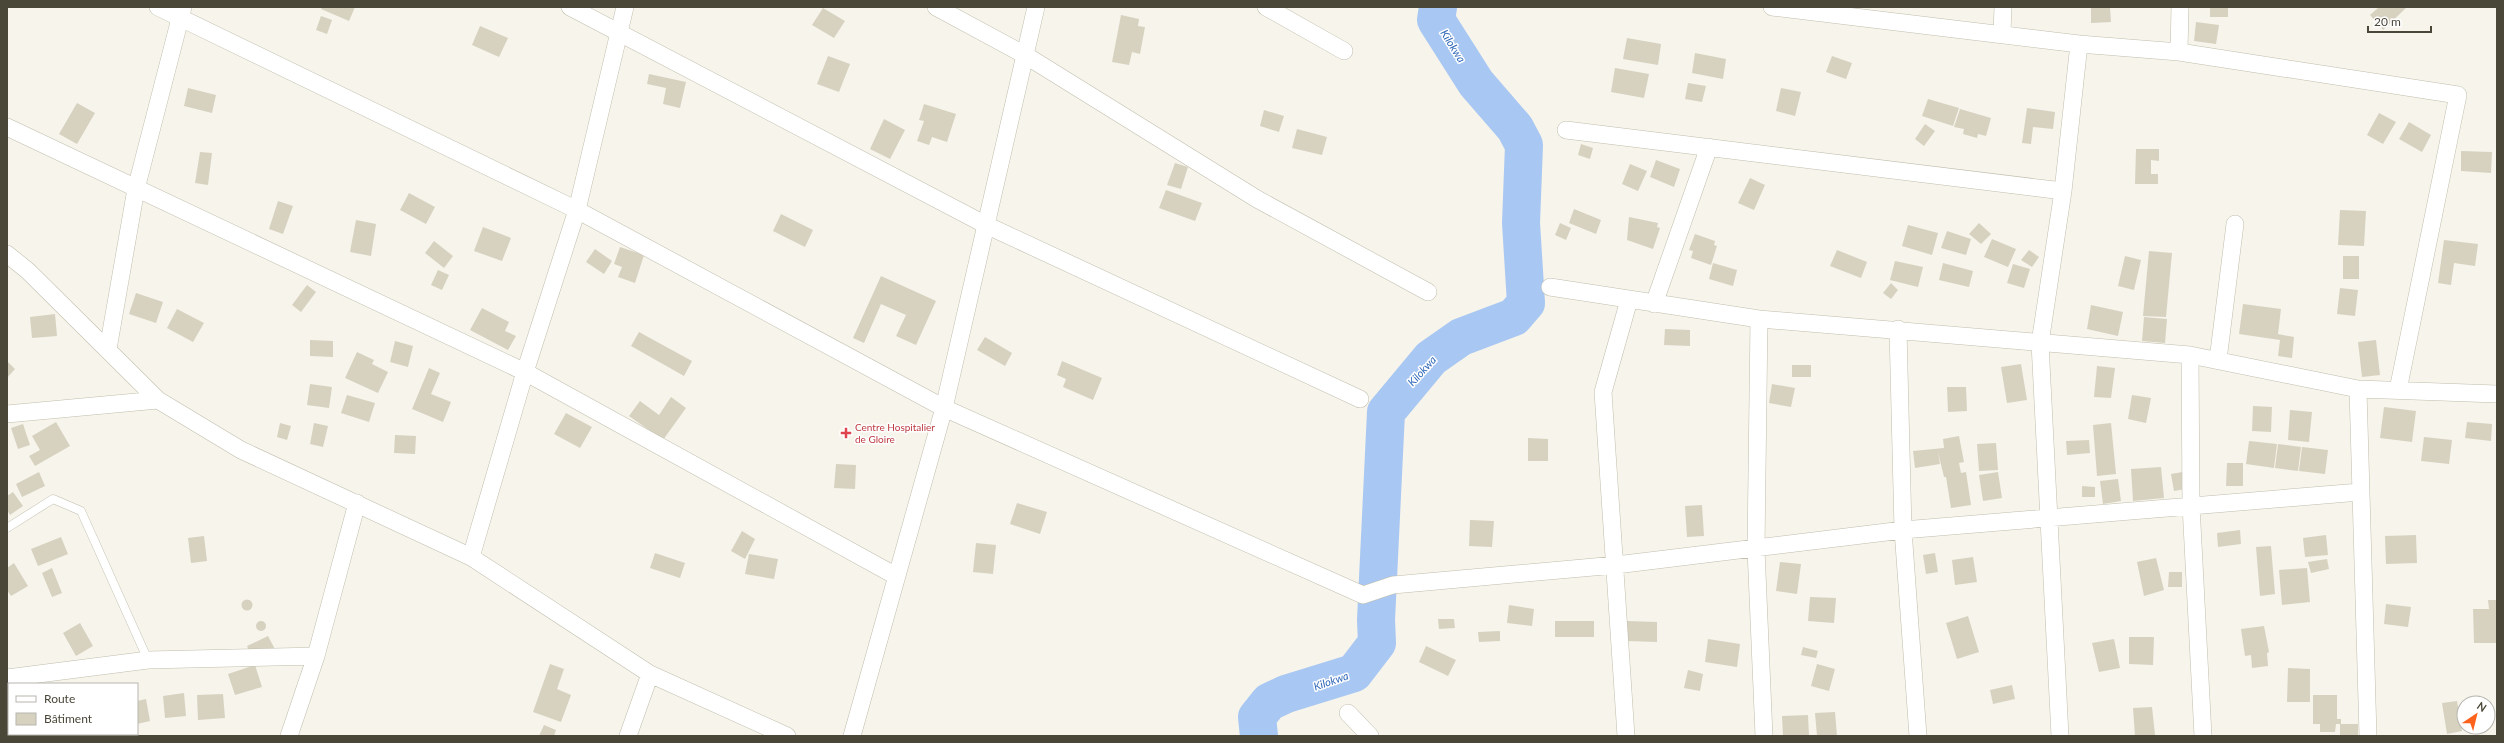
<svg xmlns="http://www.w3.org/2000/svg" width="2504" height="743" font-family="Lato,sans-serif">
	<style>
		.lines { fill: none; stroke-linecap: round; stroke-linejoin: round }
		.river { stroke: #a8c7f2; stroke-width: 38 }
		.building { fill: #d7d2c0 }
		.service-casing { stroke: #c1bead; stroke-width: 9 }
		.minor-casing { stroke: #c1bead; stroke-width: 18 }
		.service { stroke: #fff; stroke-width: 8 }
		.minor { stroke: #fff; stroke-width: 17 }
		.health-dot { fill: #e0444e; stroke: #fff; stroke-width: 1.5 }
		.labels { text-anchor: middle; stroke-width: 3; stroke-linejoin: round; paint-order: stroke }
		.health-label { font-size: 10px; fill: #be3a42; stroke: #fff; text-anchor: start }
		.water-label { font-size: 11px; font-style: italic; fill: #2f68b9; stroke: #fff }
	</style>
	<rect width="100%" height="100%" fill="#f6f4eb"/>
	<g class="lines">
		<!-- river -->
		<path class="river" d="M1259,736L1257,717L1269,702L1286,694L1354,673L1377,643L1376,620L1386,412L1431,358L1461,337L1514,317L1526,303L1521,223L1524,145L1515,128L1476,83L1436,20L1438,7"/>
	</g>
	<!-- building -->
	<path class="building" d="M322,7H355L349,21L321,9Z
		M2091,7H2110L2111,22L2091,23Z
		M2210,7H2228V17H2210Z
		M2379,7H2407L2383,30L2370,15Z
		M823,8L845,21L834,38L812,25Z
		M1121,15L1139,19L1138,26L1145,27L1140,54L1132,52L1129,65L1112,62Z
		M321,16L332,20L327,34L316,30Z
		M2196,22L2219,25L2216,44L2194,41Z
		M480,26L508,38L499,57L472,45Z
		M1627,38L1661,44L1658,65L1623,59Z
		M1695,53L1726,59L1723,79L1692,73Z
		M828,56L850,64L839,92L817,84Z
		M1832,56L1852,63L1846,79L1826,72Z
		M1615,68L1649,74L1644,98L1611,92Z
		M649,74L686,82L680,108L663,104L666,88L647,84Z
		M1688,83L1706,86L1702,102L1685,99Z
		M188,88L216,95L212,113L184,106Z
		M1781,88L1801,92L1795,116L1776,111Z
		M1928,99L1959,108L1953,126L1922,116Z
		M77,103L95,113L77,144L59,134Z
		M924,104L956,114L947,142L932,137L929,145L917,141L924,121L919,120Z
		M2027,108L2055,112L2053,129L2033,127L2031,144L2022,143Z
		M1960,109L1991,118L1986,136L1978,134L1977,138L1963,134L1964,129L1954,127Z
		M1264,110L1284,116L1279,132L1260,126Z
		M2379,113L2396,122L2383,144L2367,135Z
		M884,119L905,130L890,159L870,149Z
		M2409,122L2431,135L2422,152L2399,139Z
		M1925,124L1935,131L1924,146L1915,139Z
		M1297,129L1327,137L1322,155L1292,148Z
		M1581,144L1593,148L1590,159L1578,155Z
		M2136,149H2159V161L2151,160V174H2158V184H2135Z
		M2461,151L2492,152L2491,173L2461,171Z
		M200,152L212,153L208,185L195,183Z
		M1656,160L1680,169L1674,187L1650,177Z
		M1175,163L1188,167L1181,189L1167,185Z
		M1630,164L1647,171L1638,191L1622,184Z
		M1750,178L1765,185L1754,210L1738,203Z
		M1166,190L1202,203L1195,221L1159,208Z
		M409,193L435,207L426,224L400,210Z
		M278,201L293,206L283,234L269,229Z
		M1574,209L1601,220L1596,234L1569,223Z
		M2340,210L2366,211L2364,246L2338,245Z
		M781,214L813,230L805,247L773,231Z
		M1629,217L1658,223L1657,227L1660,228L1653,249L1627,240Z
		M356,220L376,224L371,256L350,252Z
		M1560,223L1571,228L1566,240L1555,235Z
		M1979,223L1991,234L1981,244L1969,234Z
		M1908,225L1938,233L1932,255L1902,246Z
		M483,227L511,238L502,261L474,251Z
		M1947,231L1971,239L1966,255L1941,248Z
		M1695,234L1715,241L1714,245L1717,246L1711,265L1691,258L1693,251L1689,250Z
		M1992,239L2016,249L2008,267L1984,257Z
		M2444,240L2478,244L2475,266L2454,263L2451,285L2438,283Z
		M434,241L453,256L444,268L425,253Z
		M620,247L644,255L635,283L618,277L622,267L614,264Z
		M595,249L612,261L604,274L586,262Z
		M1837,250L1867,262L1861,278L1830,266Z
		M2029,250L2039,257L2032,267L2021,260Z
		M2149,251L2172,253L2166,317L2143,316Z
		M2125,256L2141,260L2134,290L2118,286Z
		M2343,256H2359V279H2343Z
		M1895,261L1923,267L1918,287L1890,280Z
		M1713,263L1737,270L1733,286L1709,279Z
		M1943,263L1973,271L1969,287L1939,280Z
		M2013,264L2030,269L2024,288L2007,283Z
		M438,270L449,275L442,290L431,285Z
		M881,276L936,301L916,345L896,336L906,315L881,304L864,343L853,338Z
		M1891,283L1898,290L1891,299L1883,293Z
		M307,285L316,292L301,312L292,305Z
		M2340,288L2358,290L2355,316L2337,314Z
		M136,293L163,302L156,323L129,314Z
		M2243,304L2281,309L2278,334L2294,337L2292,358L2278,356L2280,340L2239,334Z
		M2091,305L2123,312L2118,336L2087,329Z
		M482,308L509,322L505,331L516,336L508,350L470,330Z
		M177,309L204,323L193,342L167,328Z
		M55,314L57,336L32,338L30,317Z
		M2144,317L2167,319L2165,343L2142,341Z
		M1665,329L1690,330V346L1664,345Z
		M639,332L692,361L684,376L631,346Z
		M985,337L1012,353L1005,366L977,350Z
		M310,340L333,341V357L310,356Z
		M2376,340L2380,375L2362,377L2358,342Z
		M395,341L413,346L408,367L390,362Z
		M357,352L374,360L372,364L388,372L378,393L345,378Z
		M7,361L15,369L7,378Z
		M1062,361L1102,378L1093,400L1063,387L1066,379L1057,375Z
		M2021,364L2027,400L2007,403L2001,367Z
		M1792,365H1811V377H1792Z
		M2097,366L2115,368L2111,398L2094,397Z
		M429,368L440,373L431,394L451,402L443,422L412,409Z
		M310,384L332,387L329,408L307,405Z
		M1772,384L1795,388L1791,407L1769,403Z
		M1947,387H1966L1967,411L1948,412Z
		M347,395L375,403L369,422L341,413Z
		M2132,395L2151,398L2146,423L2128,419Z
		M671,397L686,408L663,440L629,416L640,401L659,415Z
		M2253,406L2272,407L2271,432L2252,431Z
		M2384,407L2416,411L2412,442L2380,438Z
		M2290,410L2312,412L2309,442L2288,440Z
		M566,413L592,427L580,448L554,434Z
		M56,422L70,446L35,466L29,456L40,450L32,436Z
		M2467,422L2492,424L2491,441L2465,438Z
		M280,423L291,426L287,440L277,437Z
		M314,423L328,426L323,447L310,444Z
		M2111,423L2116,474L2097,476L2093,425Z
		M23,424L30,445L18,449L11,428Z
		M395,435L416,436L415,454L394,453Z
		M1959,436L1964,462L1959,463L1961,473L1966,472L1971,505L1951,508L1946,477H1944L1938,452L1940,464L1915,468L1913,451L1944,448L1943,439Z
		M2424,437L2452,440L2449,464L2421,461Z
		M1528,438L1548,439V461H1528Z
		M2089,440L2090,453L2067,455L2066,441Z
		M2249,441L2277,444L2274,468L2246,464Z
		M1996,443L1998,470L1979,471L1977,444Z
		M2278,444L2301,447L2298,471L2275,468Z
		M2302,447L2328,450L2325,474L2299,471Z
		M2227,463H2243V486H2226Z
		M836,464L856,465L855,489L834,488Z
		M2161,467L2164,498L2133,501L2131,469Z
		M2188,471L2191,488L2174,491L2171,474Z
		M39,472L45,486L22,497L16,484Z
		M1998,472L2002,498L1983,501L1979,475Z
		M2118,479L2121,501L2103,504L2100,481Z
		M2082,486L2095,487V497H2082Z
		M13,492L23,506L10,515L7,510V496Z
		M1017,503L1047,512L1040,534L1010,524Z
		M1702,505L1704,536L1687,537L1685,506Z
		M1470,520L1494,521L1492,547L1469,546Z
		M2240,530L2241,544L2218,547L2217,533Z
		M742,531L755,539L745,559L731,551Z
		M2326,535L2328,555L2305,557L2303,538Z
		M2416,535L2417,563L2386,564L2385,536Z
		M204,536L207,561L191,563L188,538Z
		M61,537L68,554L38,566L31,549Z
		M976,543L996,545L993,574L973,572Z
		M2271,546L2275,594L2260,596L2256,547Z
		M655,553L685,563L680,578L650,568Z
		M1935,553L1938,572L1926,574L1923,555Z
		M749,554L778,559L774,579L745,574Z
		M1973,557L1977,582L1955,585L1952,560Z
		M2156,558L2164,590L2144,596L2137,562Z
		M2327,559L2329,569L2311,573L2308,562Z
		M1780,562L1801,564L1797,594L1776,591Z
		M14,563L28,586L11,596L7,590V568Z
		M52,568L62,593L52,597L42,573Z
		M2307,568L2310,602L2282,605L2279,570Z
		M2169,572H2182V587H2168Z
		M1810,597L1836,598L1834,623L1808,621Z
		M241.5 605a5.5 5.5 0 1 1 11 0a5.5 5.5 0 1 1-11 0Z
		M2488,600H2497V643H2474L2473,609H2489Z
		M2386,604L2411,607L2408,627L2384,624Z
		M1509,605L1534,609L1532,626L1507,623Z
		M1968,616L1979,652L1957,659L1946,623Z
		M1438,619H1454L1455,628L1439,629Z
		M256 626a5 5 0 1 1 10 0a5 5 0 1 1-10 0Z
		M1555,621H1594V637H1555Z
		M1627,621L1657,622V642L1627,641Z
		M80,623L93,646L76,656L63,633Z
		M2264,626L2269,652L2267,653L2268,666L2252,668L2251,655L2245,656L2241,629Z
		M1500,631V641L1479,642L1478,632Z
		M268,636L277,653L255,664L247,646Z
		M2129,637H2154L2153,665L2129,664Z
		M1708,639L1740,644L1737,667L1705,662Z
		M2114,639L2120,668L2099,672L2092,643Z
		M1426,646L1456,660L1448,676L1419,662Z
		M1803,647L1818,651L1816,658L1801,655Z
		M550,664L564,669L557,689L571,695L561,722L533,712Z
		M1817,664L1835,669L1829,691L1811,686Z
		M255,665L262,687L235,695L228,674Z
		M2288,668L2310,669V702H2287Z
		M1688,670L1703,674L1700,691L1684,688Z
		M2012,685L2015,699L1993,704L1990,690Z
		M9,691V712L7,713V692Z
		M184,693L186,716L165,718L163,696Z
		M223,694L225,718L198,720L197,695Z
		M2313,695H2337V719H2341V724H2358V736H2340V724H2336L2335,732H2320V724H2313Z
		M146,699L150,721L137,724V701Z
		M2457,701L2462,731L2447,734L2442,703Z
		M2152,707L2155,735L2135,736L2133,708Z
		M1835,712L1837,736H1817L1815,713Z
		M1808,715L1809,736H1783L1782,716Z
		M544,725L556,730L554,736H539Z"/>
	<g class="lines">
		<!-- service casing -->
		<g class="service-casing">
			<path id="service" d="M7,528L53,499L81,511L148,660"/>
		</g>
		<!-- minor casing -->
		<g class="minor-casing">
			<path id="minor" d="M158,7L577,210L944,408L1363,595L1393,585L1616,565L1903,530L2360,492
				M570,7L986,225L1360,399
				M936,7L1025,55L1257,199L1428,292
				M1266,7L1344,51
				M1772,7L2079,44L2179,52L2458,95L2398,390
				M2002,33L2003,7
				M2179,52L2180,7
				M7,127L525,372L896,576
				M1566,130L2063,191
				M7,254L28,271L158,400L241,450L471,557L650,674L787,736
				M1550,287L1759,319L2190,355L2358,389L2497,394
				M1654,304L1709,147
				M1759,319L1756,549L1764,736
				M1898,329L1903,530L1918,736
				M108,349L136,189L183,7
				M2190,355L2191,505L2203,736
				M2218,360L2235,224
				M2358,389L2368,736
				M7,414L158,400
				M471,557L525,372L577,210L625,7
				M7,678L148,660L316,656
				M1348,713L1370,736
				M289,736L316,656L357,503
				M628,736L650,674
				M852,736L944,408L1036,7
				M1626,736L1603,392L1629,300
				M2060,736L2040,343L2063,191L2079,44"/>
		</g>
		<!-- service -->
		<use href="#service" class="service"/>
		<!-- minor -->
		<use href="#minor" class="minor"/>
	</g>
	<!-- markers -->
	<path class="health-dot" d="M844 427h4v4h4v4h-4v4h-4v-4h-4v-4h4z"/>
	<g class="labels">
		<!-- health labels -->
		<g class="health-label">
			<text x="855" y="431">Centre Hospitalier<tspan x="855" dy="12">de Gloire</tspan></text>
		</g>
		<!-- water labels -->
		<g class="water-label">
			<text transform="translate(1453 46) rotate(58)" y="4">Kilokwa</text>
			<text transform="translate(1422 371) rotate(-48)" y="4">Kilokwa</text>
			<text transform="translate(1331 681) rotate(-19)" y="4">Kilokwa</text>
		</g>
	</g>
	<!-- border -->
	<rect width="2504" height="743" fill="none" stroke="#4a4638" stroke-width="16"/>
	<!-- legend -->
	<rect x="8" y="683" width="130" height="52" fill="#ffffff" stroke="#b7b5af"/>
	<rect x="16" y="696" width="20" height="6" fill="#ffffff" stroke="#b7b5af"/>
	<text x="44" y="703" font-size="12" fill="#4a4638">Route</text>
	<rect x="16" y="713" width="20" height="12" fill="#d7d2c0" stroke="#b7b5af"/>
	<text x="44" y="723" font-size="12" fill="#4a4638">Bâtiment</text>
	<!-- north arrow -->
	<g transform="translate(2476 715) rotate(35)"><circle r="19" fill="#ffffff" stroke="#b7b5af"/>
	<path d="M0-3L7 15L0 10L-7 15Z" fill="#fc621c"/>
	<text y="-6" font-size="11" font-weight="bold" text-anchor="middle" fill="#4a4638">N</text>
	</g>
	<!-- scale -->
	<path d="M2368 26v6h63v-6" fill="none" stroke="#4a4638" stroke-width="2"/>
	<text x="2374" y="26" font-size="12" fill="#4a4638" stroke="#ffffff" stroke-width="3" paint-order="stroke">20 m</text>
</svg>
